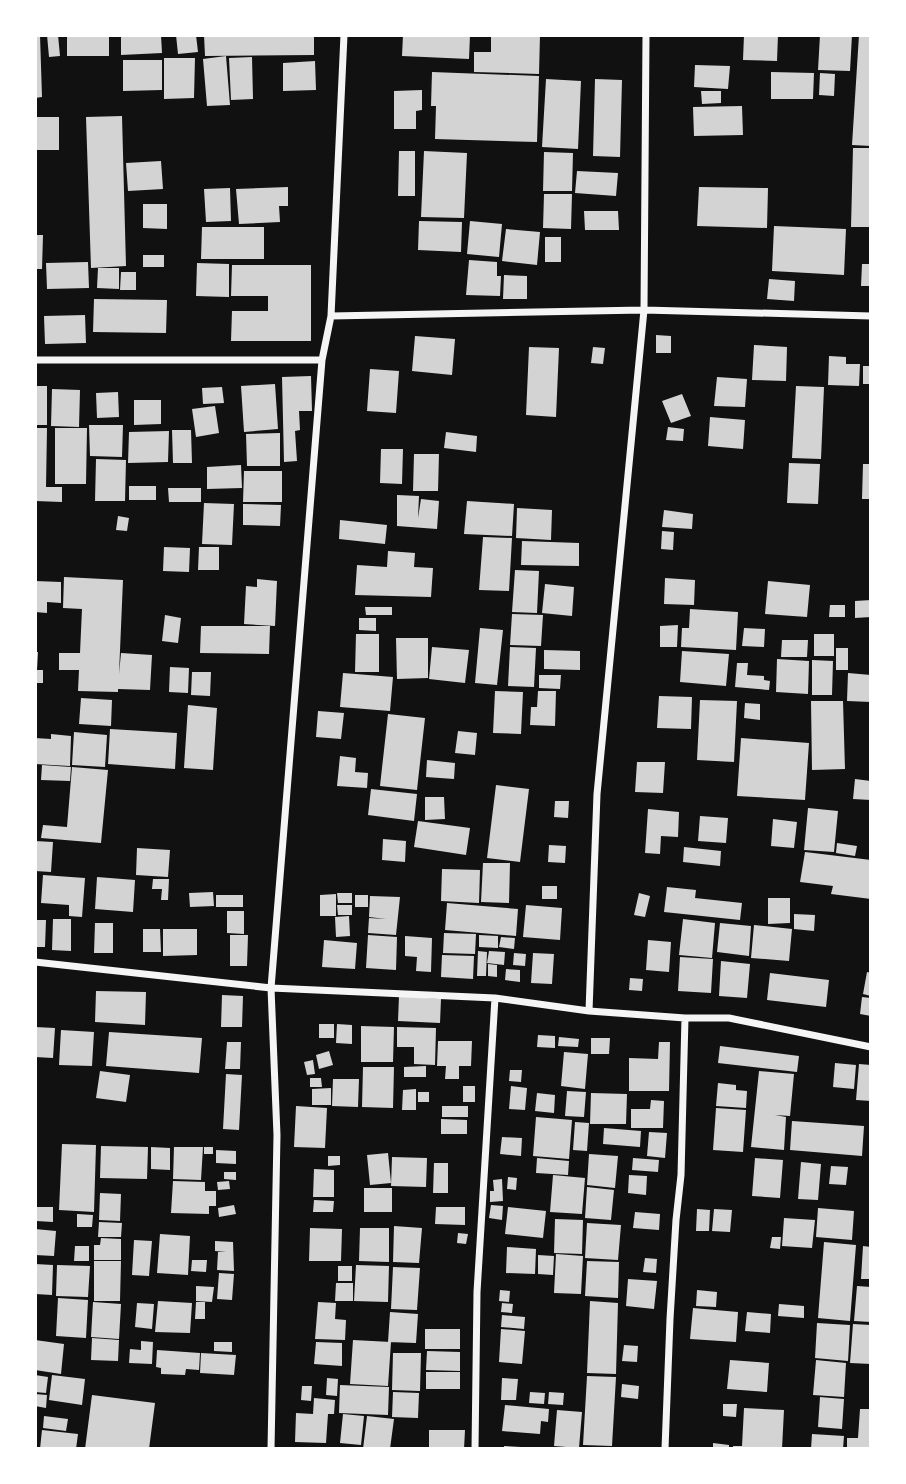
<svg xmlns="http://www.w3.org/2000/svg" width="906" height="1484" font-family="Cabin,sans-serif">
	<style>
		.building { fill: #d3d3d3 }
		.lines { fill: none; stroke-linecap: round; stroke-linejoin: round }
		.minor { stroke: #f5f5f5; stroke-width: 7 }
	</style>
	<rect width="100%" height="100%" fill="#111"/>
	<!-- building -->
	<path class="building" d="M35,35H40L42,97L35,98Z
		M47,35H58L60,56L49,57Z
		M67,35H109V56H67Z
		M121,35H161L162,53L121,55Z
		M176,35H196L198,52L178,54Z
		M204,35H314V55L205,56Z
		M403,35H470L469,59L402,56Z
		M491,35H540L539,74L474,72V52H491Z
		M744,35H778L777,61L743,60Z
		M820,35H852L850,71L818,70Z
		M859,35H871V146L852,145Z
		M226,56L230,105L207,106L203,59Z
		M252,57L253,99L231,100L229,58Z
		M164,58H195L194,98L164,99Z
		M123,60H162V90L123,91Z
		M315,61L316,90L283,91V63Z
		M695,65L730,66L728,89L694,87Z
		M432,72L539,76L537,142L435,139L436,106H431Z
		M771,72L814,73L813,99H771Z
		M820,73L835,74L834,96L819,95Z
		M546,79L581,81L578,149L542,147Z
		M595,79L622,80L620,157L593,156Z
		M422,90V110L416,111V129H394V91Z
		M701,91H721V103L702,104Z
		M742,106L743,135L694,136L693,107Z
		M122,116L126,266L91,268L86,117Z
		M35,117H59V150H35Z
		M853,148H871V227H851Z
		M399,151H415V196H398Z
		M424,151L467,153L464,218L421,217Z
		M544,152L573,153L572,191H543Z
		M161,161L163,189L128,191L126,163Z
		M577,171L618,173L616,196L575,193Z
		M288,187V206H279L280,222L239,224L236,189Z
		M699,187L768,188L767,228L697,226Z
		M230,188L231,221L206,222L204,189Z
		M544,194H572L571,229L543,228Z
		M143,204H167V229L143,228Z
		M584,211H618L619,230H585Z
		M419,221L462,222L461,252L418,250Z
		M470,221L502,224L499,257L467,254Z
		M774,226L846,229L844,275L772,271Z
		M202,227H264V259H201Z
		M506,229L540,232L537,265L502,261Z
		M35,235H43L42,269H35Z
		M545,237H561V262H545Z
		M143,255H164V267H143Z
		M469,260L497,262V276H501L500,296L466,295Z
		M88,262L89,288L47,289L46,263Z
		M197,263L229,264V297L196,296Z
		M862,264H871V286H861Z
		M232,265H311V341H231L232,311H268V296H231Z
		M98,268H119V289L97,288Z
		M121,272H136V290H120Z
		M504,275L527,276V299H503Z
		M769,279L795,281L794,301L767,299Z
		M94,299L167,300L166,333L93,332Z
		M85,315L86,343L45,344L44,316Z
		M656,335L671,336V353H656Z
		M415,336L455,339L452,375L412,371Z
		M754,345L787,347L786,381L752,380Z
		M529,347L559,348L556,417L526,415Z
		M593,347L605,348L603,364L591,363Z
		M829,356L846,357V364H860L859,386L828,385Z
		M863,366H871V384H863Z
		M370,369L399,371L396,413L367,411Z
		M311,376L312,411H299L300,430L295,431L297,461L284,462L282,377Z
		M717,377L747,379L745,407L714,406Z
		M275,384L278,429L244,432L241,386Z
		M35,386H47V425H35Z
		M796,386L824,387L821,459L792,458Z
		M222,387L224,403L203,404L202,388Z
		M52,389L80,390L79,427L51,426Z
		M118,392L119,417L97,418L96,393Z
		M682,394L691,416L671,423L662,401Z
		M134,400H161V424L134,425Z
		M215,406L219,433L196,437L192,409Z
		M710,417L745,420L743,449L708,446Z
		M89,425H123L122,457L90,456Z
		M668,427L684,429L683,441L666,440Z
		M35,428H47L46,487H62V502L35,501Z
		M55,428H87L86,484H55Z
		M172,430H191L192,463H173Z
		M169,431L168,462L128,463L129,432Z
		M446,432L477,436L476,452L444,448Z
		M280,433V466H247L246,434Z
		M381,449H403L402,484L380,483Z
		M414,454H439L438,491H413Z
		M96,459L126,460L125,501H95Z
		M789,463L820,464L818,504L787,503Z
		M863,464H871V499H862Z
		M241,465L242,488L207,489V467Z
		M244,471H282V502H243Z
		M129,486H156V500H129Z
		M168,488H201V502H169Z
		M397,495L419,496L418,518L421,499L439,501L437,529L397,526Z
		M467,501L514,504L512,536L464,534Z
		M204,503L234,504L232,545L202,544Z
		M243,504L281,505L280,526L243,525Z
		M517,508L552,510L551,540L516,538Z
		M664,510L693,514L692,529L662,527Z
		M118,516L129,518L127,531L116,530Z
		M340,520L387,525L385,544L339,539Z
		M662,531L674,532L673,550L661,549Z
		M483,537L512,538L509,591L479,590Z
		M522,541L579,543V566L521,565Z
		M164,547L190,548L189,572L163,571Z
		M199,547H219V570H198Z
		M388,551L415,553L414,567L433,568L431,597L355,595L357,565L387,567Z
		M515,570L539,571L537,613L512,612Z
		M64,577L123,580L119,674L121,653L152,655L150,690L118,689V692L78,691L79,670H59V653H80L82,609L63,608Z
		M665,578L695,580L694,605L664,604Z
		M257,579L277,581L275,626L244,624L246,586L257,587Z
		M35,581L61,582V603L47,602V613L35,612Z
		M768,581L810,585L807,617L765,614Z
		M545,584L574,587L572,616L542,613Z
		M871,600V617L855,618V601Z
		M830,605H845V617H829Z
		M365,607H392V615H366Z
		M690,609L738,612L736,650L681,647L682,628H689Z
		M512,614L543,615L541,646L510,645Z
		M165,615L181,618L178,643L162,641Z
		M359,618H376V631L359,630Z
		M678,625L677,647H660V626Z
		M201,626H270L269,654L200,653Z
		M480,628L503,630L497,685L475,683Z
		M744,628L765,629L764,647L742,646Z
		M356,634H379V672H355Z
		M814,634H834V656H814Z
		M396,638H428V678L397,679Z
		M782,640H808L807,657H781Z
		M432,647L469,650L465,683L429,679Z
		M510,647L536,648L534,687L508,686Z
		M836,648H848V670H836Z
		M544,650L580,651V670L544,669Z
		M682,651L729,654L726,686L680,682Z
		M35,652H38L37,670H43V683H35Z
		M777,659L809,661L808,694L776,692Z
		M812,660L833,661L832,695H812Z
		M737,663H748L747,675L764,676V680L770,681L769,690L735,687Z
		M170,667L189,668L188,693L169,692Z
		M192,672H211L210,696L191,695Z
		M343,673L393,677L390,711L340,707Z
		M848,673L871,675V702L847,701Z
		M539,675H561L560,689L539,688Z
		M495,691L523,692L521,734L493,733Z
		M538,691H556L555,726L530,725L531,707H537Z
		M659,696L692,697L691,729L657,728Z
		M81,698L112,700L111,726L79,724Z
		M700,700L737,701L734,762L697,760Z
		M811,701H843L845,769L812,770Z
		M745,703L760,704V720L744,718Z
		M188,705L217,708L213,770L184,768Z
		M318,711L344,713L341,739L316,737Z
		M388,714L425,718L417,790L380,786Z
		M110,729L177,733L175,769L108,764Z
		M458,731L477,733L475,755L455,753Z
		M74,732L107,735L105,767L72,765Z
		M51,734L71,736L70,766L35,764V738L51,739Z
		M741,738L809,743L805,800L737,796Z
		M340,756L356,758L355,772L368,773L367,788L337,786Z
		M427,760L455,763L454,779L426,777Z
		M637,762H665L663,793L635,792Z
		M42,765L71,767L70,781L41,780Z
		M72,767L108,770L101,843L41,838L43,825L67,827Z
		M855,779L871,781V800L853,799Z
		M496,785L529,789L520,862L487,858Z
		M371,789L417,794L414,821L368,815Z
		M425,797H444L445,819L425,820Z
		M555,801H569L568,818L554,817Z
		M808,808L838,811L834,852L804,850Z
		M648,809L679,812L678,837L661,836L660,854L645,853Z
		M700,816L728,818L726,843L698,841Z
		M773,819L797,822L794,848L771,846Z
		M418,821L470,828L466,855L414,847Z
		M383,839L406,841L405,862L382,860Z
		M35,841L53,842L51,872L35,871Z
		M837,843L857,846L855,856L836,853Z
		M549,845L566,846L565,863L548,862Z
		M684,847L721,851L720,866L683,862Z
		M137,848L170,850L168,877L136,875Z
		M805,852L871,860V899L831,894L833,886L800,882Z
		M483,863H510L509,903L481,902Z
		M442,869L480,870L479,903L441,901Z
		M43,875L85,878L82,917L69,916V905L41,903Z
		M97,877L135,880L133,912L95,909Z
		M153,879H169L168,900H161L162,889H152Z
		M542,886H557V899H542Z
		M667,887L696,890L695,898L742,903L740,920L664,912Z
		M213,892L214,906L190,907L189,893Z
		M337,893H352V903H338Z
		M639,893L650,896L645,917L634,915Z
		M336,894V916H320V895Z
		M216,895H243V907H216Z
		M355,895H368V907H355Z
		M370,896L400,897L396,935L368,933L369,918L386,919L369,917Z
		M768,898H790V923L768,924Z
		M447,903L518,909L516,936L445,930Z
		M337,905H352V915H338Z
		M526,905L562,908L560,940L523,937Z
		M227,911H244V934L227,933Z
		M794,914L815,915L814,931L794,929Z
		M349,916L350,936L336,937L335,917Z
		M53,919H71V951L52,950Z
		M683,919L715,923L712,958L679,955Z
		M35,920H46L45,947H35Z
		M95,923H113V953H94Z
		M720,923L751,926L749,956L717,952Z
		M754,925L792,929L789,961L751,958Z
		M143,929H160L161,952H143Z
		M163,929H197V955L163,956Z
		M444,933L476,934L475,954L443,953Z
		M230,935H248L247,966H230Z
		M368,935L397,937L396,970L366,968Z
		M479,935L498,936V948L479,947Z
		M405,936L432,938L431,972L416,971L417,957L405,956Z
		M501,937L515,938L514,949L499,947Z
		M324,940L357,943L355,969L322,967Z
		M648,940L671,942L669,972L646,970Z
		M478,951L487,952L486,976H477Z
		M489,951L505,952L504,965L487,963Z
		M514,953L526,954L525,966L513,965Z
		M533,953L554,954L552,984L531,983Z
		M442,955L474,956L473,979L441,977Z
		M680,957L713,959L711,993L678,991Z
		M721,961L750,964L747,998L719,996Z
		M488,964L497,965V977L488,976Z
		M506,969L520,970V982L505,980Z
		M867,972L871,973V996L863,994Z
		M770,973L829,980L826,1007L767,1000Z
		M630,978L643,979L642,991L629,990Z
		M96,991L146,992L145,1025L95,1022Z
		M222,995L243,996L242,1027H221Z
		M399,996L441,999L440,1023L398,1021Z
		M862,997L871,998V1016L860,1014Z
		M319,1024H334V1038H319Z
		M337,1024L352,1025V1044L336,1043Z
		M361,1026L394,1027L393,1062H361Z
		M35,1027L55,1028L53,1058L35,1057Z
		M397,1027L436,1028L435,1065L414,1064V1047H397Z
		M61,1030L94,1032L92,1066L59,1065Z
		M109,1032L202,1038L199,1073L106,1066Z
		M538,1035L555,1036V1048L537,1047Z
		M559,1037L579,1039L578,1047L558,1046Z
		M591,1038H610L609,1054H591Z
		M438,1041H472L471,1066H459V1079H445L446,1066H437Z
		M227,1042H241L240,1069H225Z
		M659,1042H670L669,1091H629V1058L658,1059Z
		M720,1046L799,1056L797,1072L718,1063Z
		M329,1051L333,1065L319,1069L316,1055Z
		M564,1052L588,1054L585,1089L561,1086Z
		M313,1060L315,1074L307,1075L304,1062Z
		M835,1063L856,1065L854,1089L833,1087Z
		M859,1064L871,1065V1101L856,1100Z
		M426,1066V1077H404V1067Z
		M363,1067H394L393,1108L362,1107Z
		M510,1070H522L521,1082L509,1081Z
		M100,1071L130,1075L126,1102L96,1098Z
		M759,1071L794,1074L790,1116L775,1115L786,1117L784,1150L751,1147Z
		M226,1074L242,1075L239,1130L223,1129Z
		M310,1078H321L322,1087H310Z
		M333,1079H359L358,1107L332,1106Z
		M718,1083L736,1085V1090L747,1091L746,1108L716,1106Z
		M463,1086H475V1102H463Z
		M511,1086L527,1088L525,1110L509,1109Z
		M331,1088V1105H312V1089Z
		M416,1089V1110H402L403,1090Z
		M567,1091L586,1092L584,1117L565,1116Z
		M418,1092H429V1102H418Z
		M537,1093L555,1095L554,1113L535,1111Z
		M591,1093L627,1094L626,1124H590Z
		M651,1100L664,1101L663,1128H631V1109H650Z
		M296,1106L327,1108L325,1148L294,1147Z
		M442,1106H468V1117H442Z
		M716,1108L746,1110L743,1152L713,1150Z
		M536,1117L572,1120L569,1159L533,1156Z
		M441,1119L467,1120V1134H441Z
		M792,1121L864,1126L862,1156L790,1150Z
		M575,1122L589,1123L587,1151L573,1150Z
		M604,1128L641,1131L640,1147L603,1144Z
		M649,1132L667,1133L665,1158L647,1156Z
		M502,1137L522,1138L521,1156L500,1154Z
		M62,1144L96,1145L94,1212L59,1210Z
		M101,1146L148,1147L147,1179L100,1178Z
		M151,1147L170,1148V1170L151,1169Z
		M174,1147H203L201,1180L173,1179Z
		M204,1147H213V1154H204Z
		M216,1150L236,1151V1164L216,1163Z
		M388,1153L391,1183L370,1185L367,1155Z
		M589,1154L618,1156L615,1188L587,1185Z
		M328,1156H340V1165L328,1166Z
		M392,1157L427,1158L426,1187L391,1186Z
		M537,1158L569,1161L568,1175L536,1173Z
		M633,1158L659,1160L658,1172L632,1170Z
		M755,1158L783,1160L780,1198L752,1196Z
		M801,1162L821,1164L818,1200L798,1199Z
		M434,1163H448V1193H433Z
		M831,1166L848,1167L846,1185L829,1184Z
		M314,1169L334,1170V1197H313Z
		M224,1172H236V1180L224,1179Z
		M553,1175L585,1178L582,1214L550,1212Z
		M629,1175L647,1176L646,1195L628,1193Z
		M508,1177L517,1178L516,1190L507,1189Z
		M502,1179L503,1201L490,1202V1191H494L493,1180Z
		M173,1181L205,1182V1191H216V1206H209V1214L171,1213Z
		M229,1181L230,1189L218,1190L217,1182Z
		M587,1187L614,1190L611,1220L585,1218Z
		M364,1188H392V1212H364Z
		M100,1193L121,1194L120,1221L99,1220Z
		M314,1200L334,1201L333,1212H313Z
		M234,1205L236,1214L219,1217L218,1208Z
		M491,1205L503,1206L502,1220L489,1218Z
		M37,1207H53V1222L36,1221Z
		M436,1207H465V1225L435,1224Z
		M508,1207L546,1211L543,1238L505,1234Z
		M818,1208L854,1211L852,1240L816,1237Z
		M697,1209L710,1210L709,1231H696Z
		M714,1209L732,1210L730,1232L712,1231Z
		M635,1212L660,1214L659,1230L633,1228Z
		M77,1214L93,1215L92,1227H77Z
		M784,1218L815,1220L812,1248L782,1246Z
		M555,1219L583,1220L582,1254L554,1253Z
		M99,1222L122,1223L121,1237H98Z
		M587,1223L621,1225L618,1260L585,1258Z
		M394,1226L422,1228L419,1263L393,1262Z
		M310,1228L342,1229L341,1261H309Z
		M360,1228H389V1262L359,1261Z
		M35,1229L56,1231L54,1256L35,1255Z
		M458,1233L468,1234L466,1244L457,1243Z
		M160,1234L190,1236L188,1275L157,1273Z
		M772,1237H781L780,1249L770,1248Z
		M101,1238L121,1239V1260H94V1245H100Z
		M134,1240L152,1241L149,1276L132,1275Z
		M215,1241L233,1242L234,1271L217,1270L218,1252H226L215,1251Z
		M824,1242L856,1245L850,1321L818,1318Z
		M75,1246H89V1261H74Z
		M863,1246L871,1247V1279H861Z
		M507,1247L536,1249L535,1274L506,1273Z
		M556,1254L583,1256L581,1294L554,1293Z
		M538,1255L554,1256L553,1275L538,1274Z
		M645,1258L657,1259L656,1273L643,1272Z
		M192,1260H207L206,1272L191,1271Z
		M94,1261H121L120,1301H94Z
		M587,1261L619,1262L618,1298L585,1296Z
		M35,1264L53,1265L52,1295L35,1294Z
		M57,1265L90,1266L88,1297L56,1296Z
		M356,1265L389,1266L388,1302L354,1301Z
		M338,1266H352V1281H338Z
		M393,1267L420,1268L417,1310L391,1309Z
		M219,1273L234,1274L232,1300L217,1299Z
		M628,1279L657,1281L654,1309L626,1306Z
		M336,1283H353V1301H335Z
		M196,1286L214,1287L212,1302L196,1301Z
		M857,1286L871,1287V1322L854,1321Z
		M500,1290L510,1291L509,1302L499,1301Z
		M697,1290L717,1292L716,1307L696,1306Z
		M58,1298L88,1300L86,1338L56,1336Z
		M158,1301L192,1303L190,1333L155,1332Z
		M590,1301L618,1303L616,1374L587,1373Z
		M93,1302L121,1304L119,1339L91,1337Z
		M196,1302H205V1319H195Z
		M318,1302L336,1303L335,1319L346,1320L345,1340L315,1339Z
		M137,1303L154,1304L152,1329L135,1327Z
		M502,1303L513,1304L512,1313L501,1312Z
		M779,1304L804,1306V1318L778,1316Z
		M693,1308L738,1312L736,1342L690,1339Z
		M390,1312L418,1314L416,1343L388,1342Z
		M747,1312L771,1314L770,1333L745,1331Z
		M502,1315L525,1317L524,1329L501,1327Z
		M817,1323L850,1325L848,1361L815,1358Z
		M853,1324L871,1325V1364L850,1363Z
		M425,1329H460V1349H425Z
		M501,1329L525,1331L522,1364L499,1362Z
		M92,1338L119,1340L118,1361L91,1360Z
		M35,1340L64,1344L61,1374L35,1370Z
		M353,1340L391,1342L388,1386L350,1384Z
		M141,1341L153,1342L152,1364L129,1363L130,1349L141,1350Z
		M214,1342H232V1352L214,1351Z
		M316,1342L342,1343V1366L314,1364Z
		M624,1345L638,1346L637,1362L622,1361Z
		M157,1350L200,1353L199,1370L186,1369L185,1375L161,1374V1368L156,1367Z
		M427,1351L460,1352V1371L426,1370Z
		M201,1353L236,1355L234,1375L200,1373Z
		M393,1353H421L420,1391L392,1390Z
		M730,1360L769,1363L767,1392L727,1389Z
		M816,1360L846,1363L844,1397L813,1395Z
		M426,1372H460V1389H426Z
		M35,1375L48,1377L46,1393L35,1392Z
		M52,1375L85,1379L82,1405L49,1400Z
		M587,1376L616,1377L612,1446L583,1445Z
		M327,1378L338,1379L337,1396L326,1395Z
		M502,1378L518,1379L516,1400H501Z
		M622,1384L639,1386L638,1399L621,1397Z
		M340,1385L389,1387L388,1415L339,1413Z
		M302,1386H312L311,1401L301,1400Z
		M393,1392L419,1393L418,1418L392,1417Z
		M530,1392L545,1393L544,1404L529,1403Z
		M549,1392L564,1393L563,1405L548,1404Z
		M35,1394L47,1395L46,1408L35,1406Z
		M92,1395L155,1403L149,1449H85Z
		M820,1397L844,1399L842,1429L818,1427Z
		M314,1398L335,1400L334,1414H328L326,1443L295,1442L296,1413L313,1414Z
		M723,1404H737L736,1417L723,1416Z
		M505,1405L549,1409L548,1422L541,1421L540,1434L502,1431Z
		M744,1408L784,1410L782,1449H733V1446H742Z
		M860,1409H871V1449H847V1438H858Z
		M557,1410L582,1412L579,1448L554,1446Z
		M343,1414L364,1416L361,1445L340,1443Z
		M44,1416L68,1419L66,1431L43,1428Z
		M367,1416L394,1419L390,1449H363Z
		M42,1430L78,1434L76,1449H40Z
		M429,1430H465L464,1449H429Z
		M812,1434L844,1436L843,1449H811Z
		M713,1443L729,1445V1449H713Z
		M504,1446L521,1447V1449H504Z"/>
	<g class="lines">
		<!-- minor -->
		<path class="minor" d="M331,316L644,310L871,316
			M35,360H322
			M35,962L271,988L495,998L589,1011L685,1018H729L871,1047
			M589,1011L597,794L644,310L646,35
			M271,1449L277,1135L271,988L322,360L331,316L344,35
			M475,1449L477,1292L495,998
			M665,1449L670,1319L676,1220L681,1175L685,1018"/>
	</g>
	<!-- border -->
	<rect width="906" height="1484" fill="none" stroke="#ffffff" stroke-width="74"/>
</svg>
